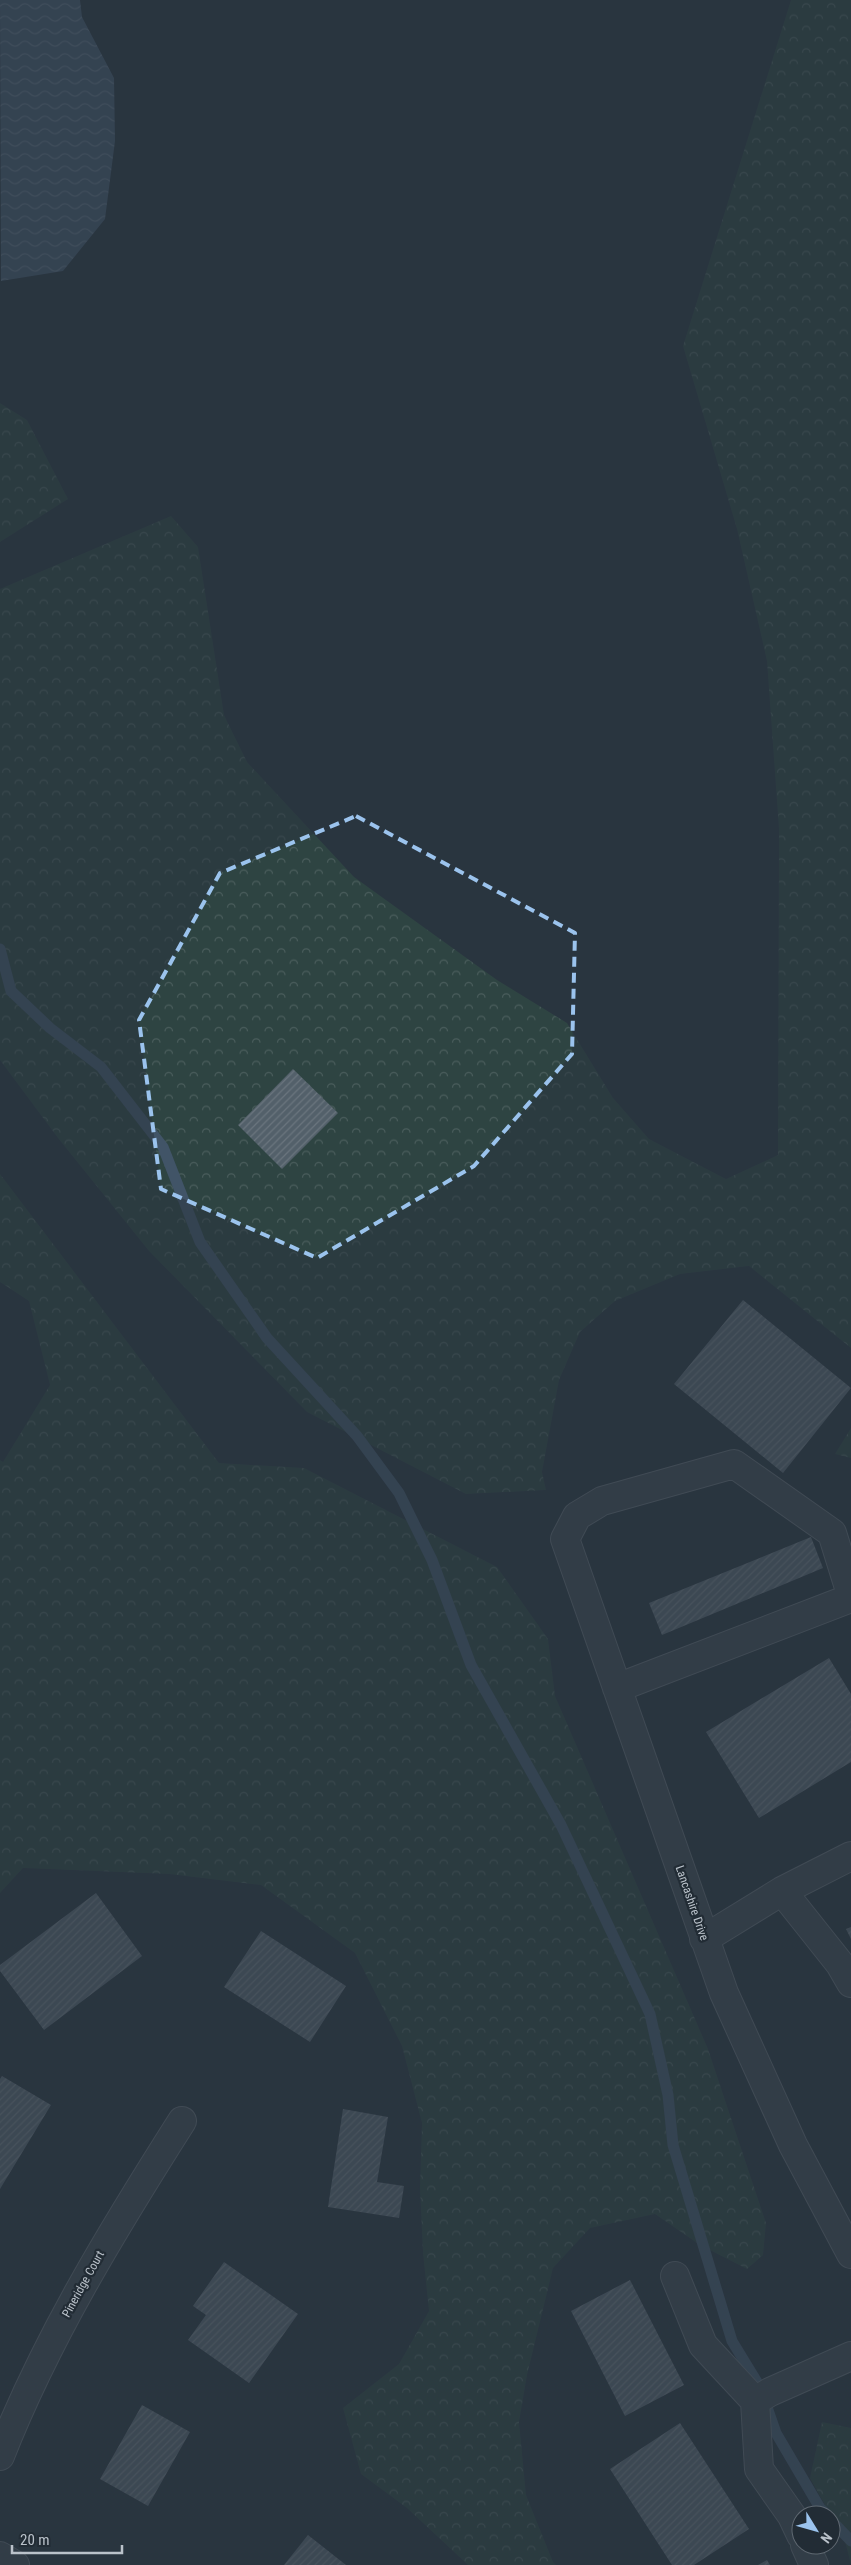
<svg xmlns="http://www.w3.org/2000/svg" width="851" height="2565" font-family="'Roboto Condensed',sans-serif">
	<style>
		.forest { fill: url(#forest-crowns) }
		.water { fill: url(#water-waves) }
		.lines { fill: none; stroke-linecap: round; stroke-linejoin: round }
		.stream { stroke: #415467; stroke-width: 11 }
		.building { fill: url(#building-hatch) }
		.minor-casing { stroke: #5b656d; stroke-width: 30 }
		.minor { stroke: #3d4750; stroke-width: 28 }
		.marked { fill: none; stroke: #9bc3ed; stroke-width: 4; stroke-dasharray: 10 6; stroke-linejoin: round }
		.labels { text-anchor: middle; stroke-width: 4.5; stroke-linejoin: round; paint-order: stroke }
		.street-label { font-size: 12px; fill: #bac2ca; stroke: #222c35 }
	</style>
	<defs>
		<pattern id="forest-crowns" width="20" height="18" patternUnits="userSpaceOnUse" patternTransform="scale(1.25)"><rect width="20" height="18" fill="#2e4442"/><path d="M2 6a3 3 0 1 1 6 0M12 15a3 3 0 1 1 6 0" fill="none" stroke="#4a5d5c"/></pattern>
		<pattern id="water-waves" width="16" height="10" patternUnits="userSpaceOnUse" patternTransform="scale(1.25)"><rect width="16" height="10" fill="#415467"/><path d="M0 5q4-4 8 0t8 0" fill="none" stroke="#5a6b7b"/></pattern>
		<pattern id="building-hatch" width="6" height="6" patternUnits="userSpaceOnUse" patternTransform="scale(1.25)"><rect width="6" height="6" fill="#53606a"/><path d="M-1 1l2-2M0 6l6-6M5 7l2-2" fill="none" stroke="#6a757e"/></pattern>
	</defs>
	<rect width="100%" height="100%" fill="#29353f"/>
	<!-- forest -->
	<path class="forest" d="M791,0H851V1348L749,1266L680,1274L615,1301L580,1332L559,1380L542,1472L546,1490L466,1494L307,1412L149,1251L58,1138L0,1060V589L171,516L198,547L224,715L247,762L354,877L497,980L567,1023L613,1098L649,1139L726,1179L778,1155L779,829L767,661L737,529L683,346Z
		M0,403L27,420L68,499L0,542Z
		M0,1174L219,1463L304,1468L497,1567L548,1639L555,1696L708,2049L766,2223L763,2255L747,2269L700,2245L655,2214L590,2228L553,2268L527,2375L519,2422L526,2495L553,2562L556,2565H468L407,2508L361,2474L343,2408L399,2364L429,2311L423,2253L420,2188L422,2123L402,2046L355,1953L261,1885L169,1874L23,1868L0,1893V1460L3,1462L50,1385L29,1301L0,1282Z
		M851,1428V1458L835,1454Z
		M822,2422L851,2428V2565L845,2541L810,2478Z"/>
	<!-- water -->
	<path class="water" d="M0,0H80L82,17L114,78L115,141L105,219L63,271L1,281Z"/>
	<g class="lines">
		<!-- stream -->
		<path class="stream" d="M0,949L11,991L50,1028L101,1067L163,1147L200,1242L267,1338L357,1436L399,1493L432,1560L471,1665L561,1825L650,2014L668,2095L673,2145L732,2341L760,2387L776,2433L820,2508L827,2515
			M831,2520L851,2541"/>
	</g>
	<!-- building -->
	<path class="building" d="M293,1069L338,1113L282,1169L238,1125Z
		M743,1300L851,1388L783,1473L674,1384Z
		M811,1537L823,1568L662,1635L649,1603Z
		M829,1658L851,1694V1762L759,1818L706,1732Z
		M96,1893L142,1956L44,2030L0,1971V1965Z
		M851,1927V1939L846,1929Z
		M261,1931L346,1986L310,2042L224,1987Z
		M2,2076L51,2105L0,2189V2079Z
		M343,2109L388,2117L377,2182L404,2186L399,2218L328,2207Z
		M224,2262L298,2314L249,2383L188,2340L206,2315L193,2306Z
		M630,2280L684,2385L625,2416L571,2311Z
		M142,2405L190,2432L148,2506L100,2479Z
		M680,2423L749,2529L694,2565H672L610,2469Z
		M308,2535L346,2565H284Z
		M767,2560L770,2565H758Z"/>
	<g class="lines">
		<!-- minor casing -->
		<g class="minor-casing">
			<path id="minor" d="M851,1594L832,1533L734,1464L602,1501L577,1516L565,1539L724,1993L793,2145L851,2254
				M617,1688L851,1598
				M782,1891L840,1964L851,1983
				M704,1939L782,1891L851,1856
				M675,2276L703,2345L755,2401L759,2469L792,2516L801,2535
				M755,2401L770,2392L851,2356
				M0,2456C47,2337 114,2228 182,2121
				M805,2545L814,2565
				M0,2556L15,2565"/>
		</g>
		<!-- minor -->
		<use href="#minor" class="minor"/>
	</g>
	<!-- marked area -->
	<path d="M0 0H851V2565H0ZM356,816L575,933L572,1054L474,1166L317,1258L161,1189L139,1020L220,873Z" fill="#29353f" fill-opacity=".55" fill-rule="evenodd"/>
	<path class="marked" d="M356,816L575,933L572,1054L474,1166L317,1258L161,1189L139,1020L220,873Z"/>
	<g class="labels">
		<!-- street labels -->
		<g class="street-label">
			<text transform="translate(692 1903) rotate(71)" y="4">Lancashire Drive</text>
			<text transform="translate(83 2284) rotate(-61)" y="4">Pineridge Court</text>
		</g>
	</g>
	<!-- north arrow -->
	<g transform="translate(816 2530) rotate(127)"><circle r="24" fill="#222c35" stroke="#5f6871"/>
	<path d="M0-4L9 19L0 12L-9 19Z" fill="#9bc3ed"/>
	<text y="-8" font-size="14" font-weight="bold" text-anchor="middle" fill="#bac2ca">N</text>
	</g>
	<!-- scale -->
	<path d="M12 2545v8h110v-8" fill="none" stroke="#bac2ca" stroke-width="2.5"/>
	<text x="20" y="2545" font-size="15" fill="#bac2ca" stroke="#222c35" stroke-width="4" paint-order="stroke">20 m</text>
</svg>
